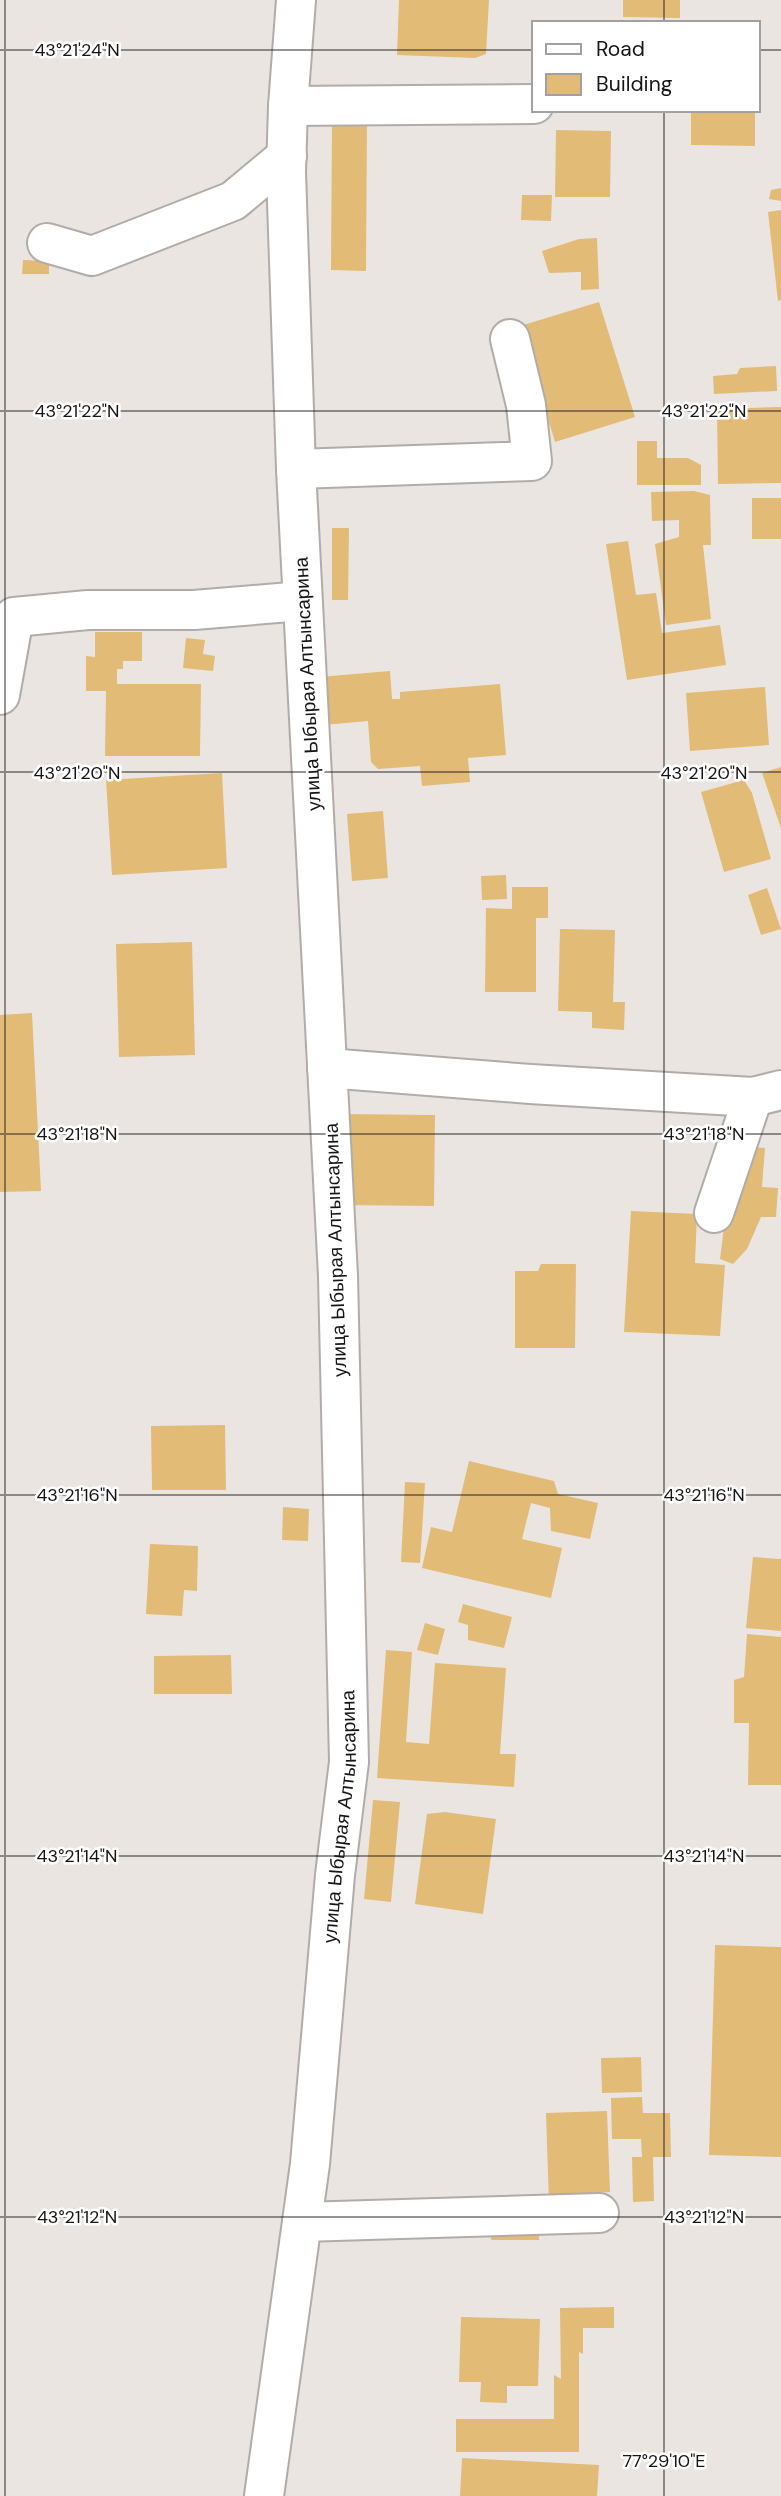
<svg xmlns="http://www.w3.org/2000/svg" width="781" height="2496" font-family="'DM Sans',sans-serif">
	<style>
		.building { fill: #e2bb77 }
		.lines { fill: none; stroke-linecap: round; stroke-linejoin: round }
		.street-casing { stroke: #b2aca9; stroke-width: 42 }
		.street { stroke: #fff; stroke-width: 38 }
		.ticks { fill: none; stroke: #171514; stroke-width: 2; stroke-opacity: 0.45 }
		.labels { text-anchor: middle; stroke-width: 5; stroke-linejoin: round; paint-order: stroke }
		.street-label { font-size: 19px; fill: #171514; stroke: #fff }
		.ticks-label { font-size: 18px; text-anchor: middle; fill: #171514; stroke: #fff; stroke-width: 5; stroke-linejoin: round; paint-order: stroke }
	</style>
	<rect width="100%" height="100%" fill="#ebe5e1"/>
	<!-- building -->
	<path class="building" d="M399,0H489L486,54L475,58L397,55Z
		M623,0H680V18L623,17Z
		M691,110H755V146L691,145Z
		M332,119H367L366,271L331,270Z
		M556,130L611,131L610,197H555Z
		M781,188V201L769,199L771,190Z
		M522,195H552L551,221L521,220Z
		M781,210V300L778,301L768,212Z
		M597,238L599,289L581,290V272L549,273L542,251L579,239Z
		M23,260L49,261V274H22Z
		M599,302L635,417L555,442L520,326Z
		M776,366L777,391L714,394L713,376L737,374L740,368Z
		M781,407V483L718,484L717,409Z
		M637,441H657V458H688L701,465V485H637Z
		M694,491L710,495L711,545H703L711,619L666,625L655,544L679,537V520L652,521L651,492Z
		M752,498H781V539H752Z
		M332,528H349L348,600H332Z
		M628,541L636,595L656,593L662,633L720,625L726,665L627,680L606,544Z
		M95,632H142V661H123V669H117V684H201L200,756H105L106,691H86V656L95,657Z
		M186,638L205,640L203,654L215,656L213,671L183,668Z
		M390,671L392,699H400V692L500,684L506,755L468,758L470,782L422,786L420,766L378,769L371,762L368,721L323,725L319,677Z
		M765,687L769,745L690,751L686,693Z
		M781,767V828L762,773Z
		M222,773L227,868L112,875L106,780Z
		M744,780L752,793L771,859L724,872L701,792Z
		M383,811L388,878L352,881L347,814Z
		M506,875L507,899L482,900L481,876Z
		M512,887H548V918H536V992H485L486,908L512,909Z
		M767,888L781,929L761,935L748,895Z
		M560,929L615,930L613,1002H625L624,1030L592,1028V1012L558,1011Z
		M192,942L195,1055L119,1057L116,944Z
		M32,1013L41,1191L0,1192V1015Z
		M344,1114L435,1115L434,1206L344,1205Z
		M753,1147L765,1148L762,1187L778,1188L776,1217H761L747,1249L733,1264L720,1259L726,1211Z
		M631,1211L697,1214L695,1263L725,1265L720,1336L624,1332Z
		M541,1264H576L575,1348H515V1271H538Z
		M225,1425L226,1490H152L151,1426Z
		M469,1461L554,1481L558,1494L598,1503L590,1539L551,1531L550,1508L531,1503L522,1539L562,1548L551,1598L422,1568L431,1527L452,1532Z
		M405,1482L425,1483L420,1563L401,1562Z
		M283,1507L309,1509L308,1541L282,1540Z
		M150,1544L198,1546L197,1591L184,1590L182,1616L146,1614Z
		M753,1557L779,1559L781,1558V1631L746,1628Z
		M463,1604L512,1617L504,1648L468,1640V1625L458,1622Z
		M425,1623L445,1629L438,1655L417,1650Z
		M747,1634L781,1637V1785H748L749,1723H734V1680L744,1677Z
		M386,1650L412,1652L406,1742L429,1744L435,1663L506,1668L500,1754H516L514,1787L377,1778Z
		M231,1655L232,1694H154V1656Z
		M373,1800L400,1802L391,1902L364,1899Z
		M445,1812L496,1819L483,1914L415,1904L427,1814Z
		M715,1945L781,1947V2157L709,2155Z
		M641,2057L642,2092L602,2093L601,2058Z
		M642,2097L643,2113H670L671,2157H653L654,2201L633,2202L632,2157H642L641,2139H612L611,2098Z
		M607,2111L610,2192L593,2193V2204L549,2205L546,2113Z
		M539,2221V2240H491L490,2222Z
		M614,2307V2328H583V2354L579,2352V2452H456V2419H554V2375L561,2379L560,2308Z
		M461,2317L540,2319L538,2386H507V2403L480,2402L481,2382H459Z
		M462,2458L599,2465L597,2496H460Z"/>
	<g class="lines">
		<!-- street casing -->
		<g class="street-casing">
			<g id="street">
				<path d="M288,106L534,104"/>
				<path d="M47,243L92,256L233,201L287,156"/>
				<path d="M296,469L532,461L526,405L510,339"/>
				<path d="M0,695L14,617L88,610H194L302,601"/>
				<path d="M327,1068L530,1084L753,1097L781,1090"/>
				<path d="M714,1213L753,1097"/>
				<path d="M302,2222L599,2213"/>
				<path id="s1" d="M264,2496L310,2164L335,1875L349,1762L338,1276L296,469L286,172L288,106L296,0"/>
			</g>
		</g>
		<!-- street -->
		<use href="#street" class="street"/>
	</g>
	<!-- ticks -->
	<path class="ticks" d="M5,0V2496M664,0V23M0,50H534M758,50H781M664,110V2496M0,411H781M0,772H781M0,1134H781M0,1495H781M0,1856H781M0,2217H781"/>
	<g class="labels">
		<!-- street labels -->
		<g class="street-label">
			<text transform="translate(307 684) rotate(-93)" y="7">улица Ыбырая Алтынсарина</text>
			<text transform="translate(335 1250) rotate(-92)" y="7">улица Ыбырая Алтынсарина</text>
			<text dy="7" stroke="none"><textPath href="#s1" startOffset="684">улица Ыбырая Алтынсарина</textPath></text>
		</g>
	</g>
	<g class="ticks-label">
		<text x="77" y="56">43°21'24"N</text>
		<text x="77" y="417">43°21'22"N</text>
		<text x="704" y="417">43°21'22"N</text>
		<text x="77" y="779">43°21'20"N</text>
		<text x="704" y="779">43°21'20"N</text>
		<text x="77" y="1140">43°21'18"N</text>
		<text x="704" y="1140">43°21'18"N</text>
		<text x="77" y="1501">43°21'16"N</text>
		<text x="704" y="1501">43°21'16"N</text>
		<text x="77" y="1862">43°21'14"N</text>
		<text x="704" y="1862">43°21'14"N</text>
		<text x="77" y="2223">43°21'12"N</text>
		<text x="704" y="2223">43°21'12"N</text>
		<text x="664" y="2467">77°29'10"E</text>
	</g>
	<!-- legend -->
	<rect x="532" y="21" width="228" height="91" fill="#ffffff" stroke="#a2a1a1" stroke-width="2"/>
	<rect x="546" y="44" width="35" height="10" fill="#ffffff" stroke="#a2a1a1" stroke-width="2"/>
	<text x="596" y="56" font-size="21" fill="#171514">Road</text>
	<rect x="546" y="74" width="35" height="21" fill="#e2bb77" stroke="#a2a1a1" stroke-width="2"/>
	<text x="596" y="91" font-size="21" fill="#171514">Building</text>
</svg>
